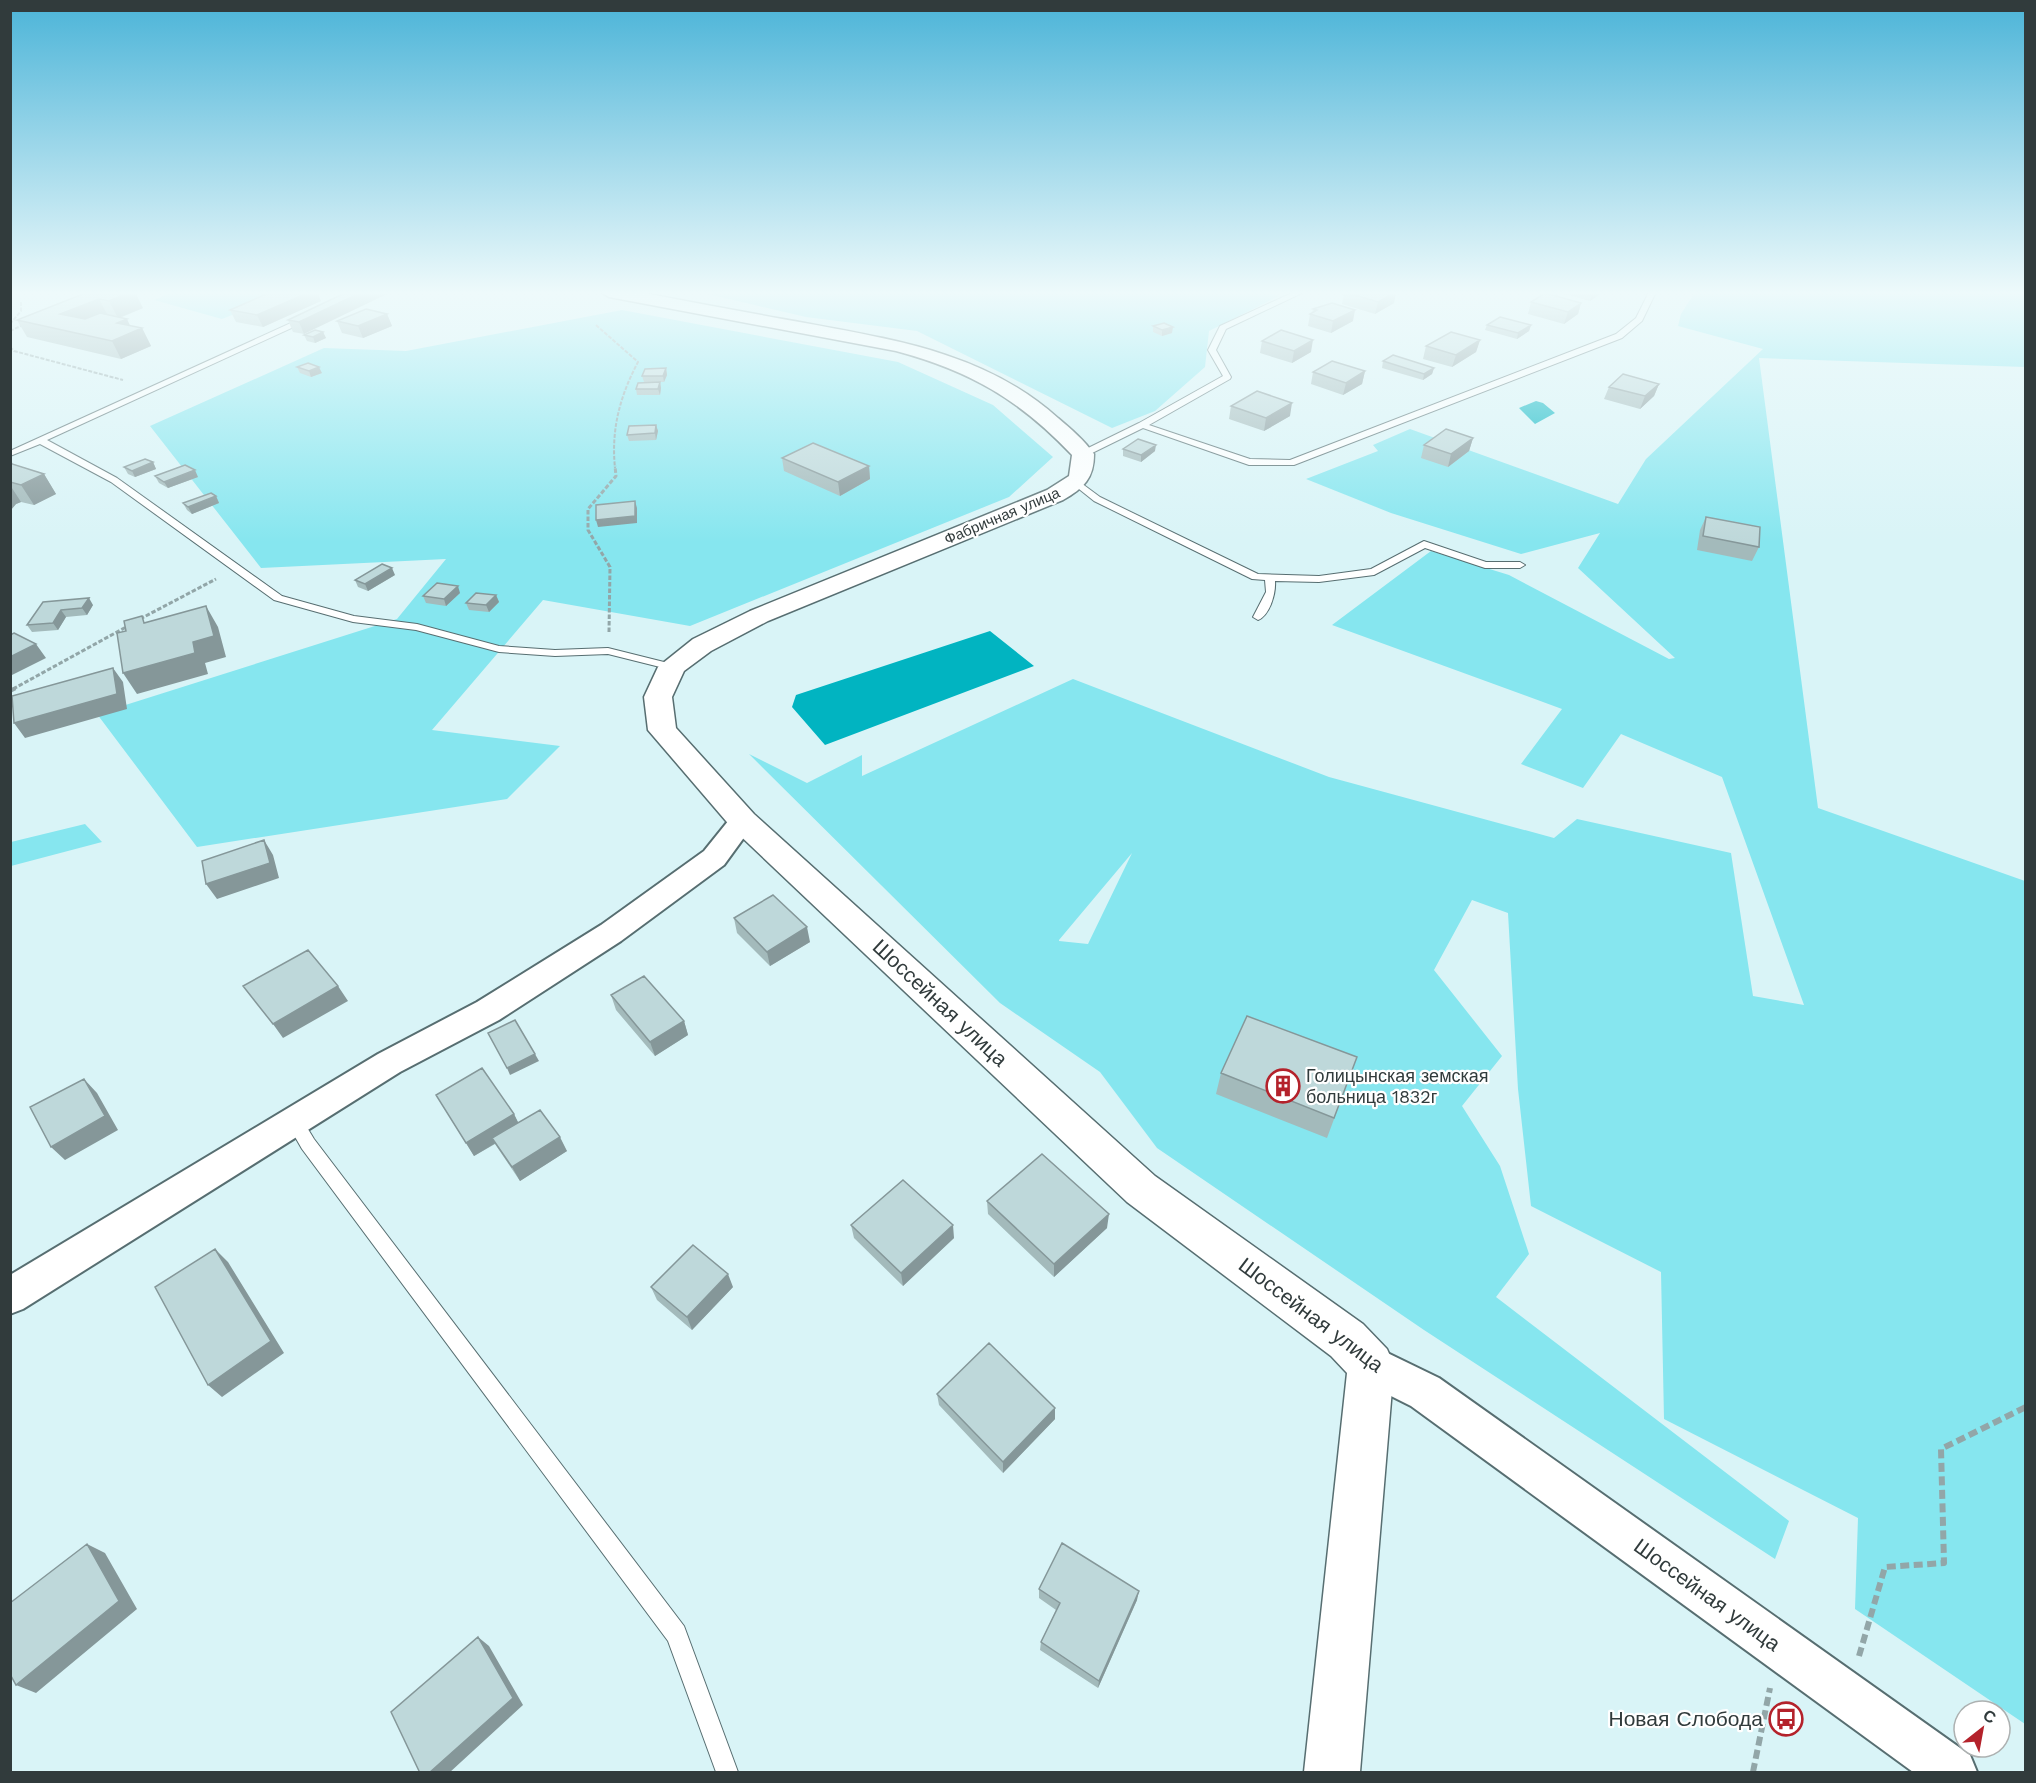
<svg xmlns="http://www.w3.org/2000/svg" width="2036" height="1783" font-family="'Work Sans',sans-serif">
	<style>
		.green { fill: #86e6ef; fill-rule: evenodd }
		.water { fill: #01b4c1 }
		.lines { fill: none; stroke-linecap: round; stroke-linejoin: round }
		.lane-casing { stroke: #576e71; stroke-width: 2 }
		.street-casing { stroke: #576e71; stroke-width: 4 }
		.secondary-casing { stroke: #576e71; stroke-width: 3 }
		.path-far3 { stroke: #92a6a8; stroke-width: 2; stroke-dasharray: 4 1.5; stroke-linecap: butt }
		.path-far2 { stroke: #92a6a8; stroke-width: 3; stroke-dasharray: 4.5 2; stroke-linecap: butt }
		.path-far1 { stroke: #92a6a8; stroke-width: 4; stroke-dasharray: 6 3; stroke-linecap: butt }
		.path { stroke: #92a6a8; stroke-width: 6; stroke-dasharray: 9 4.5; stroke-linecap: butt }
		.lane { fill: #fff; fill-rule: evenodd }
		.street { fill: #fff; fill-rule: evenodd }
		.secondary { fill: #fff; fill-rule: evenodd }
		.wall { fill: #a3babb }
		.shaded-wall { fill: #859799 }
		.building { fill: #bed8da; stroke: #859799; stroke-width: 1.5 }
		.labels { text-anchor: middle; stroke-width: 4.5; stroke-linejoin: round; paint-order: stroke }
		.far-street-label { font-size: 15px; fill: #313b3c; stroke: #fff }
		.poi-label { font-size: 18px; fill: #313b3c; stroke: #fff; text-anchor: start }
		.near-street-label { font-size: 21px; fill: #313b3c; stroke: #fff }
		.near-poi-label { font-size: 21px; fill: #313b3c; stroke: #fff; text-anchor: end }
	</style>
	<rect width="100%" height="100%" fill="#d9f4f7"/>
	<!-- green -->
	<path class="green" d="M173,292H290L222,319L154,300Z
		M699,292H1266L1279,296L1209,331L1205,367L1155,411L1112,428L917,331L806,317Z
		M1695,292H2025V367L1759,358L1818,808L2025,881V1724L1855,1609L1858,1518L1664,1419L1661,1272L1531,1206L1518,1089L1508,913L1472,900L1434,970L1502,1056L1462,1106L1500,1166L1529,1254L1496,1297L1789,1521L1775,1559L1424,1330L1157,1148L1100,1072L1000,1003L749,754L807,783L862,755V776L1073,679L1329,777L1554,838L1577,819L1731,853L1753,996L1804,1005L1722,777L1621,734L1583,788L1521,764L1562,709L1332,625L1431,551L1509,575L1669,659L1675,658L1578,568L1600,533L1521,554L1391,513L1306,479L1378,451L1373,445L1410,429L1618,504L1646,459L1763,349L1678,326L1681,314ZM1132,853L1088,944L1059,941V940Z
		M622,310L898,362L993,405L1053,457L1009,497L690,626L543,600L432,730L560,746L507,799L197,847L97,714L397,619L446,559L261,568L150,426L324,348L406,351Z
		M85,824L102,842L11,866V842Z"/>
	<!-- water -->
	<path class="water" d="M1536,401L1543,403L1555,413L1535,424L1519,408Z
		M990,631L1034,666L825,745L792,707L796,695Z"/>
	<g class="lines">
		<!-- lane casing -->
		<g class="lane-casing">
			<path id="lane" d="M1294,292H1304L1226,329L1216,350L1231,377L1230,379L1149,425L1250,459L1290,460L1616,334L1636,318L1649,292H1656L1642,321L1622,338L1294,465H1249L1143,428L1086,456H1080V452L1139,423L1223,376L1208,350L1220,326Z
				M304,317L311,319L47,440L117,478L282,596L354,616L417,624L499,646L555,650L608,648L676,665V669L672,670L608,654L555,656L499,652L416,630L353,622L274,600L111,482L40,444L10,456V451Z
				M1077,480L1100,497L1258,574L1319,576L1371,569L1424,541L1486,562H1520L1525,565L1520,568H1485L1425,548L1374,575L1319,582L1275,581C1276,593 1270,615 1258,620L1253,617L1266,592L1265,580L1252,579L1094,501L1074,485L1072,483Z
				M294,1114L300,1116L314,1139L684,1626L738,1772H716L668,1641L302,1149L286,1121L288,1116Z"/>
		</g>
		<!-- street casing -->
		<g class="street-casing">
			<path id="street" d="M743,812L753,815L756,821L724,865L621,941L499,1020L400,1072L23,1309L10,1314V1275L378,1054L477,1002L601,925L704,851L733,815Z
				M1371,1345L1439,1378L1970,1755L1977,1772H1913L1411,1406L1357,1379L1351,1365L1357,1351Z"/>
		</g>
		<!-- secondary casing -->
		<g class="secondary-casing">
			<path id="secondary" d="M601,292H639C694,303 750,313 805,323C897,340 987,354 1058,418C1071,429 1084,440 1094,454C1094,478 1084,488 1063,500L768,621L711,651L684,671L672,697L676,728L754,814L1155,1176L1363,1324L1387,1349L1394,1365L1360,1772H1304L1347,1373L1331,1356L1127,1202L732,828L648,730L644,697L658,667L693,639L750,611L1047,490L1069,476L1072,455C1019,399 970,371 896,351L609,297Z"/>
		</g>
		<!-- path-far3 -->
		<path class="path-far3" d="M10,324L21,311V302
			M596,325L638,362C620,396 611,429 615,468
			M10,331L23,325
			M10,347L14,351L123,380"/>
		<!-- path-far2 -->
		<path class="path-far2" d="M140,619L216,579
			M609,632L610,567L588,530V509L616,476L615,466
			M13,689L128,626"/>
		<!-- path-far1 -->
		<path class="path-far1" d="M10,691L16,688"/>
		<!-- path -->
		<path class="path" d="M1859,1656L1885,1567L1944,1563L1941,1449L2026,1407
			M1753,1772L1770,1688"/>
		<!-- lane -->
		<use href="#lane" class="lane"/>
		<!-- street -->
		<use href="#street" class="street"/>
		<!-- secondary -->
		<use href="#secondary" class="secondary"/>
	</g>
	<!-- wall -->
	<path class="wall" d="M88,292L143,308L120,318L130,326L142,328L151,346L121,359L27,337L17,320Z
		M271,292H317L321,301L263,327L236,322L230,310Z
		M347,292L304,334L293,332L288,320Z
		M1396,292L1394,303L1375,314L1342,304L1344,293Z
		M1558,292H1603L1590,301Z
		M1531,302L1581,303L1578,314L1564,324L1528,314Z
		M1313,309L1353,321L1331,333L1308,326L1310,314L1312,313Z
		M387,314L392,326L363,338L342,333L337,321Z
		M1487,325H1531L1529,331L1517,339L1485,330Z
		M1153,326L1172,333L1162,336L1153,332Z
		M323,332L326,338L315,343L307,341L304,335Z
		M1480,340L1476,352L1452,367L1423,359L1426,346Z
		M1262,341L1311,352L1292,363L1260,353Z
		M1383,361L1434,368L1432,374L1423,380L1382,368Z
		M297,367L322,373L311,377L300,373Z
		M666,368L667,375L664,382H660L661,388L660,395H637L636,389L644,382L642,376Z
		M1365,371L1362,384L1343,395L1311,384L1313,372Z
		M1659,384L1654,396L1640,409L1604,399L1609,387Z
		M1231,406L1290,416L1264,431L1229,419Z
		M656,425L658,431L656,440L629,441L627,435Z
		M1473,438L1469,451L1448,467L1421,458L1424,445Z
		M1123,449L1155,451L1141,462L1123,456Z
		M782,458L869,466L870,479L840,496L784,471Z
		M10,460L13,464L44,474L56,494L34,505L21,502L16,504L10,511Z
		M153,462L156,469L135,477L128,474L124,467Z
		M155,476L198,477L168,488L159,483Z
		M216,496L219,503L192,514L187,510L183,503Z
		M1706,517L1759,547L1752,561L1697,550L1700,530Z
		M395,575L368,591L358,587L355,580Z
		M460,593L446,606L426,603L423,596Z
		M496,595L499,602L489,612L469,610L466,603Z
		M43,602L93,605L87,615L66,617L58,630L32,632L27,625Z
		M734,918L810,942L770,966L737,933Z
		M611,995L684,1021L688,1035L655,1056L616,1010Z
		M1357,1057L1327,1138L1216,1094L1221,1073Z
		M436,1095L514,1114L518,1123L567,1151L520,1181L495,1144L474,1156Z
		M987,1201L1107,1228L1054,1277L988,1214Z
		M851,1225L954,1238L903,1286L854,1238Z
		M651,1287H733L692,1330L657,1300Z
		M937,1394L1055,1408V1419L1003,1473L939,1405Z
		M1039,1589L1137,1600L1098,1688L1040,1650L1041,1642L1056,1610L1039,1598Z"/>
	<!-- shaded-wall -->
	<path class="shaded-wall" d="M131,292H135L143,308L118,318L109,301Z
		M310,292H317L321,301L263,327L257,315Z
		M362,292H391L304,334L299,322Z
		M1396,292L1394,303L1375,314L1378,302Z
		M1593,292H1603L1590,301Z
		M99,299L108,316L70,331L60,314Z
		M1581,303L1578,314L1564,324L1568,312Z
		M1355,310L1353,321L1331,333L1333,321Z
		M387,314L392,326L363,338L358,326Z
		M127,319L133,332L142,328L151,346L121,359L112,341L117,323Z
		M1531,325L1529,331L1517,339L1518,333Z
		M1173,327L1172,333L1162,336V330Z
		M323,332L326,338L315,343L313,337Z
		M1313,340L1311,352L1292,363L1294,351Z
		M1480,340L1476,352L1452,367L1456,355Z
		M319,367L322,373L311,377L309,371Z
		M666,368L667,375L664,382L663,376Z
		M1434,368L1432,374L1423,380L1424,374Z
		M1365,371L1362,384L1343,395L1346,383Z
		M660,382L661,388L660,395L658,389Z
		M1659,384L1654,396L1640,409L1645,396Z
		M1292,403L1290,416L1264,431L1266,418Z
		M656,425L658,431L656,440L655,433Z
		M1473,438L1469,451L1448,467L1451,454Z
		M1156,445L1155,451L1141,462V455Z
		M153,462L156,469L135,477L132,471Z
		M869,466L870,479L840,496L838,482Z
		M195,470L198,477L168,488L164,482Z
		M44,474L56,494L34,505L21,485Z
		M10,485L21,502L16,504L10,511Z
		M216,496L219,503L192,514L188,507Z
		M635,501L637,508V523L598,527L596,520Z
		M392,568L395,575L368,591L365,584Z
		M458,586L460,593L446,606L444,599Z
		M496,595L499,602L489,612L486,605Z
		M89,598L93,605L87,615L82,608Z
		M206,606L218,627L226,657L205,663L208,674L137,694L123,673L193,642Z
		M61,610L66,617L58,630L53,623Z
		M36,644L46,658L10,676V657Z
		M113,668L123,682L127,709L25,738L14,723Z
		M264,840L273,855L279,878L217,899L206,884Z
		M807,927L810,942L770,966L767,952Z
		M338,986L348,1001L283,1038L273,1024Z
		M684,1021L688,1035L655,1056L650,1042Z
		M535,1054L539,1061L510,1075L507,1068Z
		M84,1079L97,1093L118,1130L65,1160L51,1147Z
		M514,1114L521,1128L474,1156L466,1143Z
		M560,1137L567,1151L520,1181L512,1167Z
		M1109,1214L1107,1228L1054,1277V1264Z
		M953,1225L954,1238L903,1286L901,1273Z
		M215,1249L228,1262L284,1353L222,1397L208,1385Z
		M728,1274L733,1287L692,1330L687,1317Z
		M1055,1408V1419L1003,1473V1462Z
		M87,1544L105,1553L137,1609L36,1693L16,1685Z
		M1139,1591L1137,1600L1098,1688L1099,1681Z
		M478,1637L489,1646L523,1705L449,1773H429Z"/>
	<!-- building -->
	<path class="building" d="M88,292H131L109,301L99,299L60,314L85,319L100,313L127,319L117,323L142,328L112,341L17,320Z
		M271,292H310L257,315L230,310Z
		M347,292H362L299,322L288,320Z
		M1345,292H1396L1378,302Z
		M1545,293L1581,303L1568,312L1531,302Z
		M1332,303L1355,310L1333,321L1310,314L1317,310L1313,309Z
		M366,309L387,314L358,326L337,321Z
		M1500,317L1531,325L1518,333L1487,325Z
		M1164,323L1173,327L1162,330L1153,326Z
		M315,330L323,332L313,337L304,335Z
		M1281,330L1313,340L1294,351L1262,341Z
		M1451,332L1480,340L1456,355L1426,346Z
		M1393,355L1434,368L1424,374L1383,361Z
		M1332,361L1365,371L1346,383L1313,372Z
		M308,363L319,367L309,371L297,367Z
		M666,368L663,376H642L645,369Z
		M1623,374L1659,384L1645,396L1609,387Z
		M660,382L658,389H636L638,383Z
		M1257,391L1292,403L1266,418L1231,406Z
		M656,425L655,433L627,435L629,426Z
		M1446,429L1473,438L1451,454L1424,445Z
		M1138,439L1156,445L1141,455L1123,449Z
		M813,443L869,466L838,482L782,458Z
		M145,459L153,462L132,471L124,467Z
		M10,460L12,464L44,474L21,485L10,482Z
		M185,465L195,470L164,482L155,476Z
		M211,493L216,496L188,507L183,503Z
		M635,501V516L596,520V505Z
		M1706,517L1760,527L1759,547L1703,536Z
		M382,564L392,568L365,584L355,580Z
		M437,583L458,586L444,599L423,596Z
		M476,593L496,595L486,605L466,603Z
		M89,598L82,608L61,610L53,623L27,625L43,602Z
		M206,606L214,636L193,642L195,653L123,673L117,633L126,631L124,621L142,616L144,623Z
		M14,633L36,644L10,657V635Z
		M113,668L117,694L14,723L12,696Z
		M264,840L270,863L206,884L202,861Z
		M773,895L807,927L767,952L734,918Z
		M308,950L338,986L273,1024L243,986Z
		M644,976L684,1021L650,1042L611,995Z
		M1247,1016L1357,1057L1334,1118L1221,1073Z
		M515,1020L535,1054L507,1068L488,1033Z
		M482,1068L514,1114L466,1143L436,1095Z
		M84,1079L105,1116L51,1147L30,1107Z
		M540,1110L560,1137L512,1167L492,1138Z
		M1042,1154L1109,1214L1054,1264L987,1201Z
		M903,1180L953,1225L901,1273L851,1225Z
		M693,1245L728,1274L687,1317L651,1287Z
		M215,1249L271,1341L208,1385L155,1287Z
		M989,1343L1055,1408L1003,1462L937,1394Z
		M1062,1543L1139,1591L1099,1681L1041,1642L1060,1603L1039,1589Z
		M87,1544L119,1601L16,1685L10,1674V1603Z
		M478,1637L513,1698L429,1773H420L391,1712Z"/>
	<!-- sky -->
	<linearGradient id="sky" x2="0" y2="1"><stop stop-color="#4bb4d8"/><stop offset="0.54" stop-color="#eefafb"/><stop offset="1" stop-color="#eefafb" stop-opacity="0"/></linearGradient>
	<rect width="2036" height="542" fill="url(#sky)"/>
	<!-- icons -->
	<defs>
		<g id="building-ring" transform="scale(1.725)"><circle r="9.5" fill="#fff" stroke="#b4222b" stroke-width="1.5"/><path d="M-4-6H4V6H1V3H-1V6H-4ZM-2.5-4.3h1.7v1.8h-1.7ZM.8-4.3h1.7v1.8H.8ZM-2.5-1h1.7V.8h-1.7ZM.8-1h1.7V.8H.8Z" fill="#b4222b"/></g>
		<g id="bus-ring" transform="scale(1.725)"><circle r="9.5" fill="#fff" stroke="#b4222b" stroke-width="1.5"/><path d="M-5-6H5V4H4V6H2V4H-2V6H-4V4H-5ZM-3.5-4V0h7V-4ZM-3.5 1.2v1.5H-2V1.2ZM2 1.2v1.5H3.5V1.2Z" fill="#b4222b"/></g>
	</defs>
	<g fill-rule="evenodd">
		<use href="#building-ring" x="1283" y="1086"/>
		<use href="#bus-ring" x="1786" y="1719"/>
	</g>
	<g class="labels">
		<!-- far-street labels -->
		<g class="far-street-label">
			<text transform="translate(1002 516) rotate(-23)" y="5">Фабричная улица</text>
		</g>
		<!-- poi labels -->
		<g class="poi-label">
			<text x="1306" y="1082">Голицынская земская<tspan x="1306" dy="21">больница 1832г</tspan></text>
		</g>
		<!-- near-street labels -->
		<g class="near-street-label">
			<text transform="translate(940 1003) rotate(43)" y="7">Шоссейная улица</text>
			<text transform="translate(1311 1315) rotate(37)" y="7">Шоссейная улица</text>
			<text transform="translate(1707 1595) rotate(36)" y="7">Шоссейная улица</text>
		</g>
		<!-- near-poi labels -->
		<g class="near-poi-label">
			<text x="1763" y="1726">Новая Слобода</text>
		</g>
	</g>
	<!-- border -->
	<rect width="2036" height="1783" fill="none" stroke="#313b3c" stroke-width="24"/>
	<!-- north arrow -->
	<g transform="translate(1982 1729) rotate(31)"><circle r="28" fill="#ffffff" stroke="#adb1b1" stroke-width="1.5"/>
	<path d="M0-4.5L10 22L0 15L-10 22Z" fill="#b4222b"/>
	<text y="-9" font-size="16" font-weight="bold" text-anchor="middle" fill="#313b3c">С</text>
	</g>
</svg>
